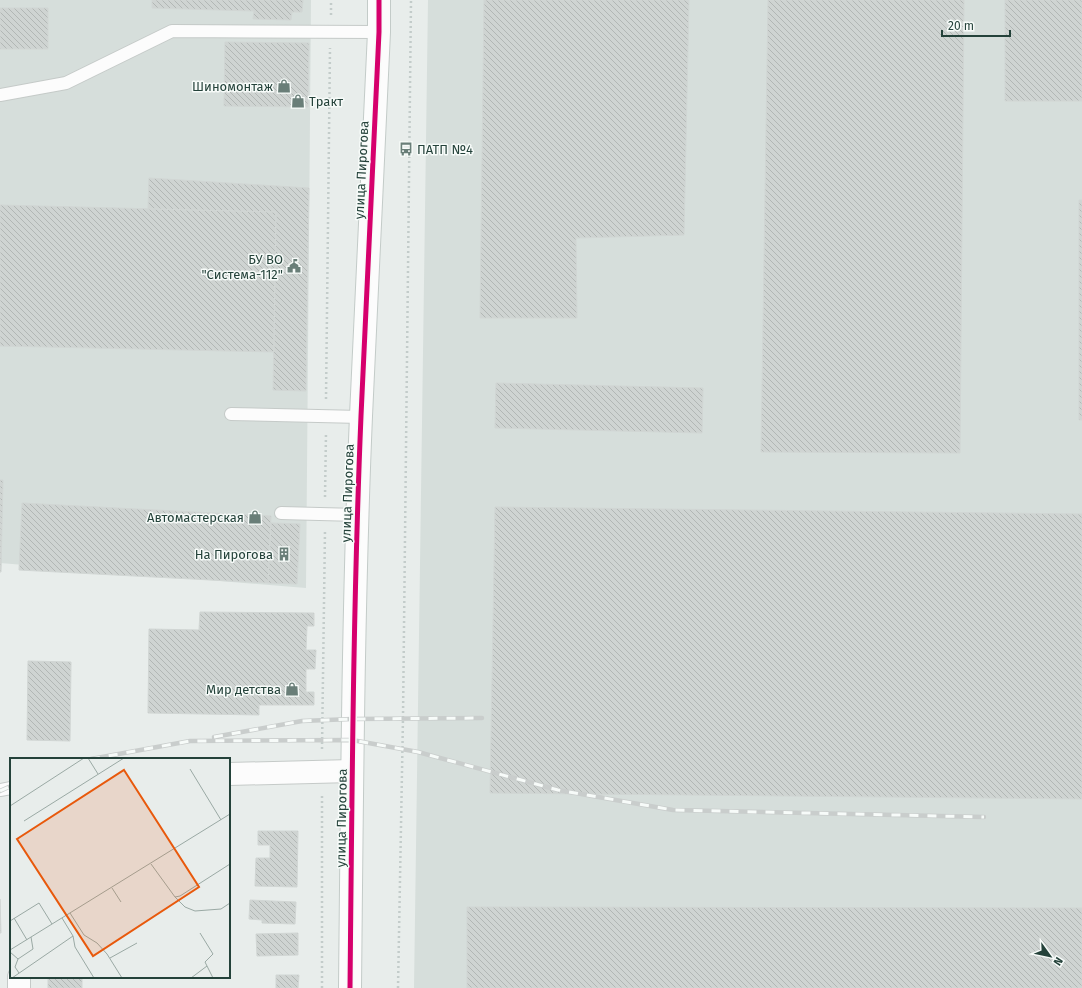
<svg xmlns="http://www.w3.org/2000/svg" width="1082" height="988" font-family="'Fira Sans',sans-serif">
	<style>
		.built { fill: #d6dedb }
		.building { fill: url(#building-back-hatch); stroke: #d1d6d4 }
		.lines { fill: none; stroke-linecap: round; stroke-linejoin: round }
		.lane-casing { stroke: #c5cac8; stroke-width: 14 }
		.street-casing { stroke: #c5cac8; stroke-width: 24 }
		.secondary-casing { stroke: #c3cbc8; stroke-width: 24 }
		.path { stroke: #c3ccca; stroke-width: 2.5; stroke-dasharray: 2 3; stroke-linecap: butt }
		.lane { stroke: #fcfcfc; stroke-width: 12 }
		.street { stroke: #fcfcfc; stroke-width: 22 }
		.secondary { stroke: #fcfcfc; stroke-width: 22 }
		.rail-casing { stroke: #c9cdcc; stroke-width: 4.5 }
		.rail { stroke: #f7fbf9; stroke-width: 3; stroke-dasharray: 9; stroke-linecap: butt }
		.cycleway-casing { stroke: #f7fbf9; stroke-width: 8 }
		.cycleway { stroke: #d6006c; stroke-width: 5 }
		.labels { text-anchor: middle; stroke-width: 3; stroke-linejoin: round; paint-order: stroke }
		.poi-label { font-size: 13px; fill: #24423a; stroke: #f7fbf9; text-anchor: end }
		.street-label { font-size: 13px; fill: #24423a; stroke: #f7fbf9 }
		.inset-road { fill: none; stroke: #9aa9a4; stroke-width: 1 }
		.view { fill: #e8590c; fill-opacity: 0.15; stroke: #e8590c; stroke-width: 2 }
		.inset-edge { fill: none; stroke: #24423a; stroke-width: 2 }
	</style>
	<defs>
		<pattern id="building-back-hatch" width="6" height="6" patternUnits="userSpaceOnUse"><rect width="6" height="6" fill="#cfd4d2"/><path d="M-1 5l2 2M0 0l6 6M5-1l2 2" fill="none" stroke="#b2b7b5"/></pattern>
	</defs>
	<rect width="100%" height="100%" fill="#e8edeb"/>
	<!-- built -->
	<path class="built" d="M0,0H311L306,588L0,563Z
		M428,0H1082V988H414Z"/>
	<!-- building -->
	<path class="building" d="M152,0H303L302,12H292L291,20L253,19L254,11L152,8Z
		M484,0H689L684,235L576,238L577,318H480Z
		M768,0H964L960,453L761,452Z
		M1005,0H1082V101H1005Z
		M0,8H48V49H0Z
		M225,42L309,43L308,107L224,106Z
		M149,178L309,188L306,391L273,390L276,212L148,209Z
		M1079,200H1082V420H1079Z
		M0,205L276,212L274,352L0,346Z
		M496,383L703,388L702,433L495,428Z
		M0,480H3L1,572H0Z
		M22,503L271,516L268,583L19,570Z
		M495,507L1082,514V799L490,793Z
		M271,523L300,524L297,584L268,583Z
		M200,612L314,613V626H307L306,650H316L315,669H306V692H314V705H259V715L148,713L149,629L199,630Z
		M28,661L71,662L70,741L27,740Z
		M258,831H298L297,887L255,886L256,858H270V845H258Z
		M0,899L1,933H0Z
		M250,900L296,902L295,924L262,923V920L249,919Z
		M467,907L1082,908V988H467Z
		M298,933V955L257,956L256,934Z
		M276,975H299L298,988H276Z
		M48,977H82V988H48Z"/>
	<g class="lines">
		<!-- lane casing -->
		<g class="lane-casing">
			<path id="lane" d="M0,95L66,83L172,31L379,32
				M231,414L361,417
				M281,513L358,515
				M0,790L11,788"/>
		</g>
		<!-- street casing -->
		<g class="street-casing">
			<path id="street" d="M229,774L352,771
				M19,988V977"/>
		</g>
		<!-- secondary casing -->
		<g class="secondary-casing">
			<path id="secondary" d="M350,988C352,797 353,607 361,416C366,288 372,160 379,32V0"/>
		</g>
		<!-- path -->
		<path class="path" d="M331,15V0
			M326,399L330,48
			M325,497L326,432
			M322,749L325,530
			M322,988V794
			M398,988L403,718L411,0"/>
		<!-- lane -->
		<use href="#lane" class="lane"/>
		<!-- street -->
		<use href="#street" class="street"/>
		<!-- secondary -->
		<use href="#secondary" class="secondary"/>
		<!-- rail casing -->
		<g class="rail-casing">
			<path id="rail" d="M214,737L302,721L352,719L482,718
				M91,759L190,741L352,740L418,752L558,790L673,810L984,817
				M0,791L11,786"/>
		</g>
		<!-- rail -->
		<use href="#rail" class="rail"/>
		<!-- cycleway casing -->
		<g class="cycleway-casing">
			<path id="cycleway" d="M350,988C352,797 353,607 361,416C366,288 372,160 379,32V0"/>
		</g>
		<!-- cycleway -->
		<use href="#cycleway" class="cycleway"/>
	</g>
	<!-- icons -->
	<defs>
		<g id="shop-bare" transform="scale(1.08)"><path d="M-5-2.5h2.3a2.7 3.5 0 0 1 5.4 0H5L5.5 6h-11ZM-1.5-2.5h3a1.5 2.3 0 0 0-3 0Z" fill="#697e78" stroke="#f7fbf9" stroke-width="2.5" paint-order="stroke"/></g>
		<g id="bus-bare" transform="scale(1.08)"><path d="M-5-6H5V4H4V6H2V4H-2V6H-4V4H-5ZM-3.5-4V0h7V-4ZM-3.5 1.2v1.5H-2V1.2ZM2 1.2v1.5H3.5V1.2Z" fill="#697e78" stroke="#f7fbf9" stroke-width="2.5" paint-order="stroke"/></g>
		<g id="civic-bare" transform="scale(1.08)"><path d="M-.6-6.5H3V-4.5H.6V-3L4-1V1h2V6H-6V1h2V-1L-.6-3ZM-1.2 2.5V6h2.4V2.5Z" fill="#697e78" stroke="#f7fbf9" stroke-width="2.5" paint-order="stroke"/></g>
		<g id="building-bare" transform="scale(1.08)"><path d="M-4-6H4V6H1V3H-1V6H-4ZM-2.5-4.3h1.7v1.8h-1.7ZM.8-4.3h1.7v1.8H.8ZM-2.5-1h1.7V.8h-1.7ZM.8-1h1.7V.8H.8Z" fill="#697e78" stroke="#f7fbf9" stroke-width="2.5" paint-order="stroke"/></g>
	</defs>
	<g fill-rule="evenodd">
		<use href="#shop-bare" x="284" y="86"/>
		<use href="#shop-bare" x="298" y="101"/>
		<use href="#bus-bare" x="406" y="149"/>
		<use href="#civic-bare" x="294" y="266"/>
		<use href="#shop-bare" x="255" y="517"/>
		<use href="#building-bare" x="284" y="554"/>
		<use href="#shop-bare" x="292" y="689"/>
	</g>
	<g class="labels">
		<!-- poi labels -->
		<g class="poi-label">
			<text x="273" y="91">Шиномонтаж</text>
			<text x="309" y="106" text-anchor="start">Тракт</text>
			<text x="417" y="154" text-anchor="start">ПАТП №4</text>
			<text x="283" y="264">БУ ВО<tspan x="283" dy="15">"Система-112"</tspan></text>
			<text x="244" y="522">Автомастерская</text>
			<text x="273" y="559">На Пирогова</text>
			<text x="281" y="694">Мир детства</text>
		</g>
		<!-- street labels -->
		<g class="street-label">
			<text transform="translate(361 170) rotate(-87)" y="5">улица Пирогова</text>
			<text transform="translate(347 493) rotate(-88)" y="5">улица Пирогова</text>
			<text transform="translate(341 818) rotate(-89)" y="5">улица Пирогова</text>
		</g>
	</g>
	<!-- overview -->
	<g transform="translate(10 758)">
		<rect width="220" height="220" fill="#e8edeb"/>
		<path class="inset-road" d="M78,0L88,16M180,11L211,62M0,48L74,0M14,63L114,0M141,106L165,139L170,138L220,106M102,130L111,144M165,139L175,149L185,153L211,151L220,145M60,155L74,177L87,185L97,196L112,220M4,160L17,182M52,160L63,178L65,189L84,220M0,163L29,145L42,166M190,175L203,196L195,204L203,220M0,192L220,56M0,194L8,201L23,191L21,179M100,200L127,185M8,201L5,209L9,215M2,220L63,178M181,220L197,208"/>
		<path class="view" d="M114,12L189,129L83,198L7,81Z"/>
		<rect width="220" height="220" class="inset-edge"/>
	</g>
	<!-- north arrow -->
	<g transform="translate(1050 956) rotate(123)" stroke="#f7fbf9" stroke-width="3" paint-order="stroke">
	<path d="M0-3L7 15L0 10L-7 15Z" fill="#24423a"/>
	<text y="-6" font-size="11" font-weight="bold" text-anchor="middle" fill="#24423a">N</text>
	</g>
	<!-- scale -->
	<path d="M942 30v6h68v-6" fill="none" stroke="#24423a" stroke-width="2"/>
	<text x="948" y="30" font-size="12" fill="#24423a" stroke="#f7fbf9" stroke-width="3" paint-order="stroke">20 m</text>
</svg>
